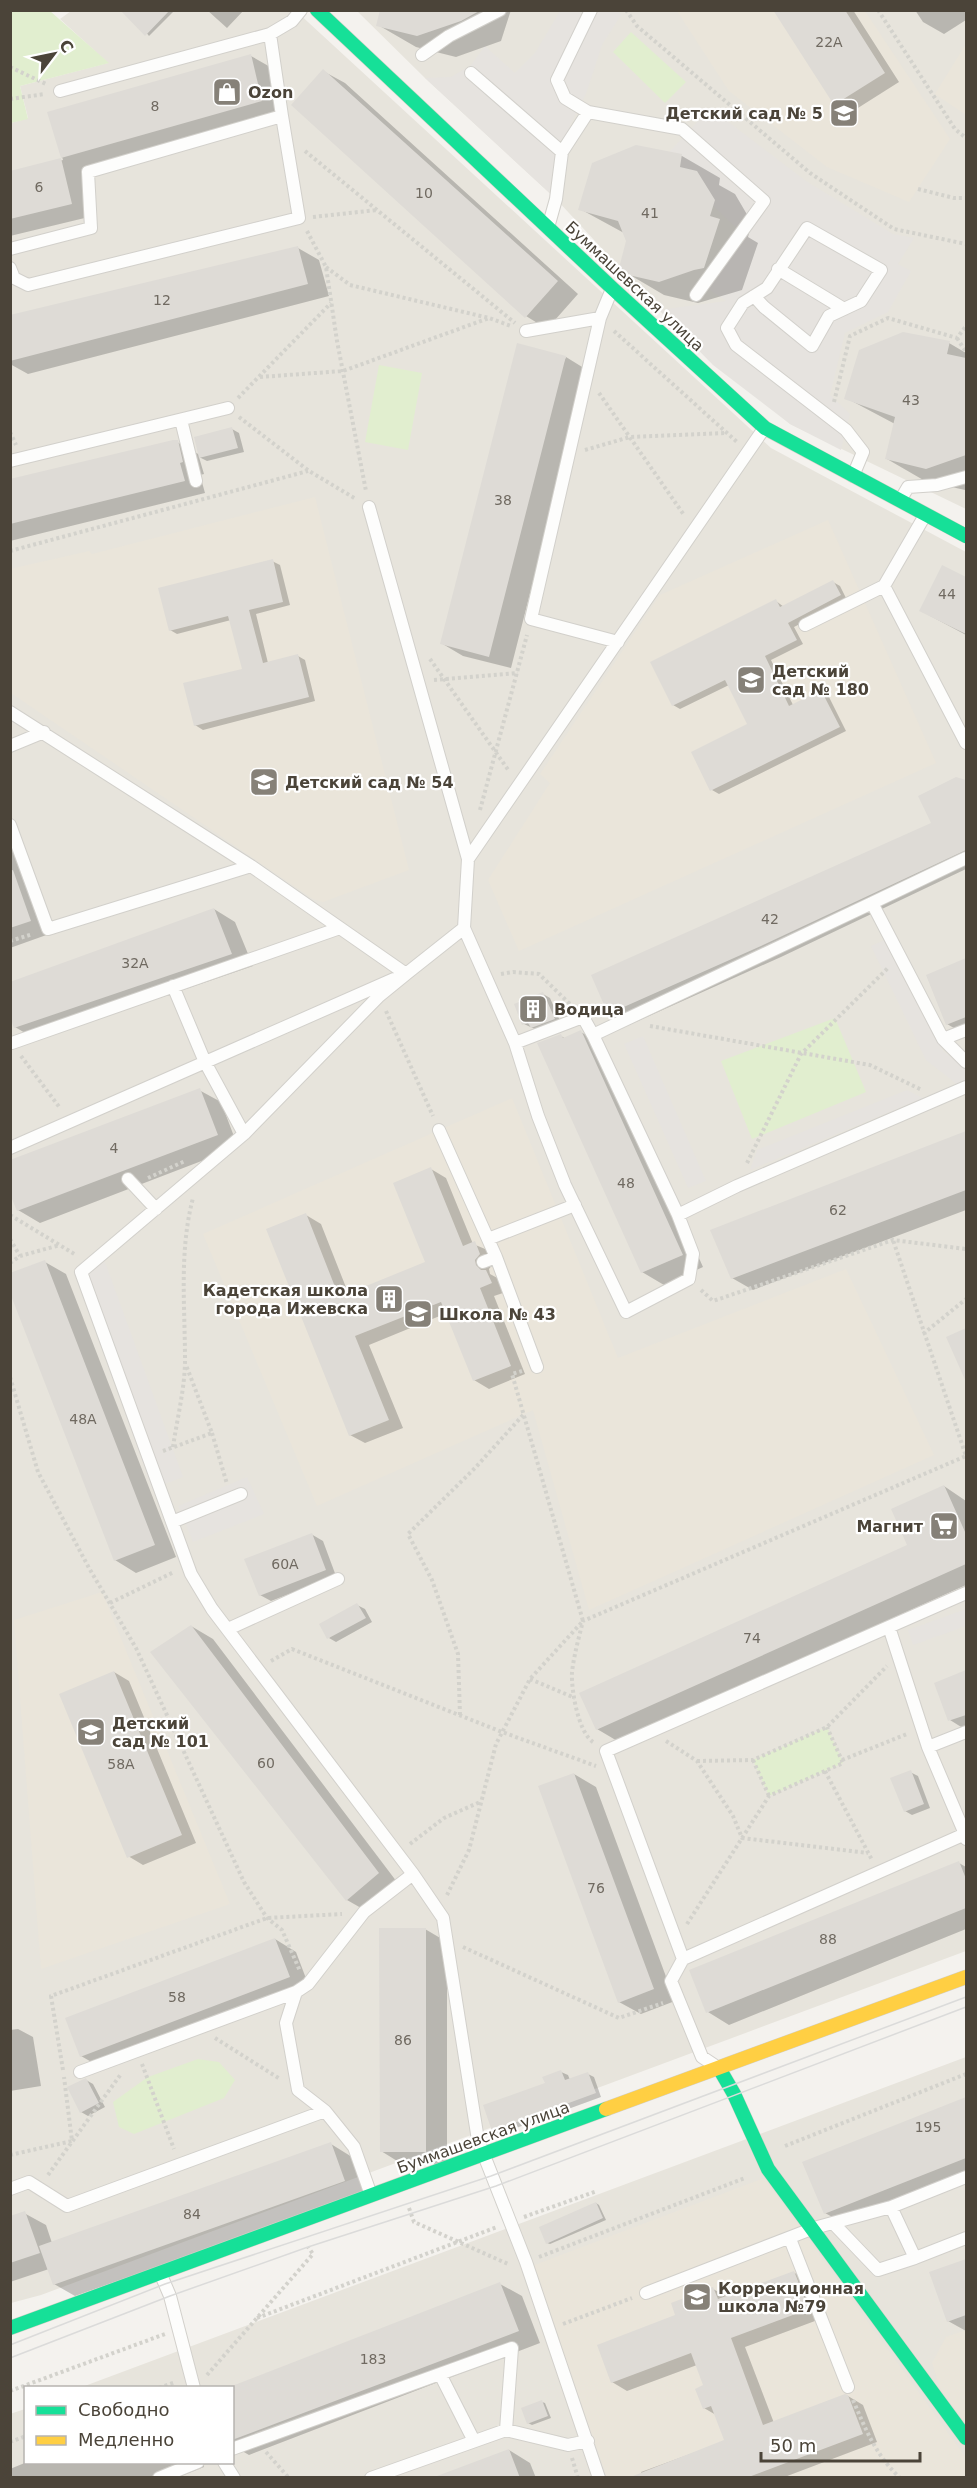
<svg xmlns="http://www.w3.org/2000/svg" width="977" height="2488" font-family="'DejaVu Sans',sans-serif">
	<style>
		.residential { fill: #e7e4dc }
		.education { fill: #eae5da }
		.green { fill: #e1eecf }
		.parking { fill: #e6e3df }
		.shadow { fill: #0003 }
		.building { fill: #dedbd6 }
		.lines { fill: none; stroke-linecap: round; stroke-linejoin: round }
		.lane-casing { stroke: #d2d0cb; stroke-width: 14 }
		.fast-casing { stroke: #d3cfc5; stroke-width: 15 }
		.slow-casing { stroke: #d3cfc5; stroke-width: 15 }
		.path { stroke: #d3d2cc; stroke-width: 4; stroke-dasharray: 3 3; stroke-linecap: butt }
		.lane { stroke: #fdfdfc; stroke-width: 12 }
		.fast { stroke: #16e098; stroke-width: 14 }
		.slow { stroke: #ffcf43; stroke-width: 14 }
		.tram { stroke: #dbdbda; stroke-width: 1.5 }
		.labels { text-anchor: middle; stroke-width: 4.5; stroke-linejoin: round; paint-order: stroke }
		.number-label { font-size: 14px; fill: #706a61 }
		.poi-label { font-size: 16px; font-weight: bold; fill: #4b4439; stroke: #fff; text-anchor: start }
		.street-label { font-size: 16px; fill: #4b4439; stroke: #fff }
	</style>
	<rect width="100%" height="100%" fill="#f4f2ee"/>
	<!-- residential -->
	<path class="residential" d="M71,11H296L771,448L966,552V1951L41,2295L11,2303V123L28,118L20,86L108,63L60,19Z
		M357,11H966V509L790,424L659,310L556,199L425,78Z
		M966,2057V2477H11L10,2414L25,2409L26,2462H232V2388L82,2387Z"/>
	<!-- education -->
	<path class="education" d="M677,11H865L950,139L909,202L827,167L729,91Z
		M966,44V115L935,94Z
		M315,497L409,870L323,902L313,899L11,693L10,569L89,551L92,554Z
		M828,520L936,763L519,951L488,880L550,783L540,774L660,595Z
		M512,1098L618,1358L846,1269L934,1455L589,1610L533,1410L317,1506L203,1234Z
		M102,1592L230,1904L41,1969L14,1620Z
		M764,2178L966,2458V2477H607L532,2266Z
		M966,2330V2424L940,2388L932,2363L946,2337Z"/>
	<!-- green -->
	<path class="green" d="M11,10L50,11L109,63L20,86L28,119L11,123Z
		M631,32L686,82L665,103L613,52Z
		M379,365L422,373L408,450L365,442Z
		M835,1018L866,1092L752,1139L721,1061Z
		M827,1727L843,1763L769,1796L753,1760Z
		M198,2059L219,2062L235,2080L224,2098L134,2134L119,2127L113,2102L148,2077Z"/>
	<!-- parking -->
	<path class="parking" d="M560,11H618L621,15L602,45L586,94L570,125L556,199L425,78L451,77L471,65L485,46L515,73L535,53Z
		M710,108L806,181L893,234L914,238L898,264L911,271L888,312L845,333L830,395L850,414L841,450L790,424L713,365L659,310L726,301L707,288L746,237L663,159Z
		M887,939L943,1051L966,1069V1082L959,1086L926,1060L871,946Z
		M643,1036L706,1181L688,1188L624,1044Z
		M907,1090L923,1098L750,1170L757,1150Z
		M105,1262L183,1477L152,1489L76,1273Z
		M247,1477L264,1514L193,1542L178,1506Z
		M966,1609V1626L913,1645L908,1630Z"/>
	<!-- shadow -->
	<path class="shadow" d="M128,10H175L149,36Z
		M207,10H244L227,28Z
		M382,10H511L501,41L456,57L416,47L378,25Z
		M775,10H853L899,82L850,113L835,104Z
		M915,10H966V20L944,34L923,22Z
		M251,56L272,68L282,113L82,170L93,216L10,236V172L63,160L49,113Z
		M323,71L345,83L578,294L547,329L526,316Z
		M636,146L682,156L720,178L719,185L735,194L752,223L748,237L758,243L742,290L698,303L664,295L625,272L627,241L624,233L580,209Z
		M298,248L319,260L329,296L28,374L10,364V317Z
		M949,343L966,353L965,490L925,481L887,459L895,424L846,398Z
		M566,357L587,370L511,668L463,656L441,643Z
		M232,429L239,433L244,452L207,461L199,457L204,474L200,475L205,493L10,541V481L177,442L200,455Z
		M272,561L280,565L290,605L256,614L268,663L298,656L305,660L315,701L203,730L195,725L244,670L231,620L177,634L170,630Z
		M942,567L966,579V635L921,611Z
		M833,582L840,586L847,600L794,627L803,644L771,660L793,705L821,691L828,695L846,731L719,794L712,790L749,725L729,685L680,709L673,705L776,601L784,607Z
		M956,778L966,783V869L781,957L629,1025L609,1013L933,824Z
		M10,817L52,933L10,948Z
		M214,909L235,922L253,966L37,1040L15,1027Z
		M966,960V1035L947,1024L927,976Z
		M543,994L550,998L561,1023L539,1031L524,1024Z
		M581,1032L602,1045L607,1052L703,1267L664,1285L642,1272L561,1036L566,1039Z
		M199,1090L221,1102L238,1147L40,1223L18,1210Z
		M966,1133V1210L753,1290L732,1278L712,1230Z
		M431,1169L446,1178L473,1244L490,1251L494,1263L489,1269L490,1274L501,1280L506,1292L494,1296L525,1374L489,1389L474,1380L447,1313L369,1345L403,1428L365,1443L350,1435L306,1215L321,1224L349,1295L427,1263Z
		M45,1262L66,1274L176,1557L136,1573L115,1560Z
		M966,1330V1378L948,1338Z
		M944,1486L966,1501V1585L619,1742L597,1729L909,1545Z
		M311,1534L323,1541L336,1576L271,1601L260,1595Z
		M357,1605L365,1609L372,1622L336,1642L329,1638Z
		M191,1626L213,1639L400,1886L368,1912L347,1900Z
		M114,1672L129,1681L196,1843L143,1865L128,1856Z
		M966,1672V1730L950,1720L936,1684Z
		M910,1772L918,1776L930,1808L912,1815L905,1811Z
		M574,1774L596,1787L675,2001L641,2014L619,2002Z
		M959,1863L966,1867V1929L729,2025L708,2012Z
		M425,1929L447,1942V2164H402L381,2151Z
		M275,1939L296,1952L310,1989L102,2068L81,2056Z
		M18,2029L33,2037L41,2086L10,2091V2030Z
		M561,2072L568,2075L570,2080L588,2074L594,2077L601,2097L500,2134L493,2130Z
		M86,2080L93,2084L105,2107L88,2116L81,2112Z
		M966,2099V2178L847,2225L825,2213L804,2163Z
		M331,2144L352,2157L366,2193L75,2296L54,2284L49,2269L10,2282V2218L24,2213L46,2225L52,2243Z
		M596,2203L599,2205L606,2220L550,2244L547,2243Z
		M966,2260V2331L948,2321L931,2273Z
		M793,2272L808,2281L823,2318L745,2347L774,2423L848,2396L863,2405L877,2442L782,2478H643L641,2472L726,2441L716,2415L704,2408L705,2386L697,2365L627,2391L612,2382L677,2316L713,2289L728,2297Z
		M500,2284L522,2296L540,2343L249,2455L232,2445V2388Z
		M542,2402L545,2403L551,2418L532,2425L528,2423Z
		M509,2450L530,2463L536,2478H437Z
		M27,2462H203L204,2467L176,2478H10V2469Z"/>
	<!-- building -->
	<path class="building" d="M120,10H170L145,36Z
		M380,10H481L461,21L417,36L376,26Z
		M773,10H845L885,73L834,105Z
		M251,54L262,101L61,158L47,112Z
		M323,69L558,281L525,318L291,105Z
		M636,145L682,154L680,167L697,171L715,200L710,216L720,219L704,268L694,270L659,282L624,274L619,268L626,241L618,221L578,210L592,163Z
		M61,158L72,204L10,219V171Z
		M298,246L308,284L10,361V315Z
		M903,332L950,341L947,354L966,358V455L926,469L885,459L895,417L844,399L859,350Z
		M517,343L566,356L489,657L440,644Z
		M232,427L238,448L199,458L194,437Z
		M173,440H178L183,462L180,463L185,481L10,524V479Z
		M273,559L283,602L249,610L263,663L298,654L309,697L194,726L183,683L242,669L228,616L169,631L158,588Z
		M942,565L966,577V634L919,611Z
		M833,580L841,595L788,623L797,640L765,656L789,706L821,690L840,727L710,791L691,752L747,724L725,680L672,706L650,662L776,599L780,607Z
		M956,777L966,780V850L761,946L608,1014L591,975L931,823L918,796Z
		M13,870L31,921L10,928V871Z
		M214,908L232,954L14,1028L10,1017V982Z
		M966,958V1017L946,1025L926,975Z
		M543,992L555,1019L531,1028L528,1023L522,1025L514,1004Z
		M581,1030L683,1255L641,1273L537,1043L561,1034L563,1038Z
		M200,1088L218,1135L17,1211L10,1194V1160Z
		M966,1131V1190L731,1279L710,1230Z
		M431,1167L463,1246L475,1241L480,1254L475,1260L476,1265L481,1270H486L492,1283L480,1288L511,1366L473,1381L441,1302L355,1336L389,1420L349,1436L266,1229L306,1213L339,1297L425,1262L393,1183Z
		M45,1260L155,1545L114,1561L10,1293V1273Z
		M966,1328V1382L946,1337Z
		M944,1485L966,1534V1564L596,1730L579,1693L907,1545L891,1509Z
		M312,1533L326,1570L259,1596L244,1559Z
		M357,1603L366,1618L327,1639L319,1624Z
		M191,1625L379,1873L346,1901L150,1652Z
		M966,1670V1715L948,1721L934,1683Z
		M114,1671L182,1835L127,1858L59,1694Z
		M911,1770L924,1804L904,1812L890,1778Z
		M574,1773L654,1989L618,2003L538,1786Z
		M959,1861L966,1879V1908L706,2013L689,1970Z
		M379,1928H426V2152H380Z
		M275,1938L290,1977L80,2057L65,2018Z
		M561,2070L565,2080L588,2072L596,2093L492,2131L483,2105L545,2083L542,2077Z
		M86,2078L99,2103L80,2113L67,2087Z
		M966,2097V2158L824,2214L802,2162Z
		M331,2142L345,2181L53,2285L39,2246Z
		M596,2202L603,2218L546,2244L539,2227Z
		M25,2211L40,2253L10,2263V2216Z
		M966,2259V2315L947,2322L929,2272Z
		M794,2271L809,2309L731,2338L763,2425L845,2394L848,2395L863,2434L746,2478H628L724,2440L711,2406L703,2409L695,2389L703,2385L691,2353L611,2383L597,2345L675,2315L671,2303L713,2287L718,2299Z
		M500,2282L519,2331L232,2440V2386Z
		M542,2400L548,2416L527,2424L521,2408Z
		M509,2449L520,2478H437V2476Z"/>
	<g class="lines">
		<!-- lane casing -->
		<g class="lane-casing">
			<path id="lane" d="M591,10L557,80L565,98L588,112L682,129L764,201L696,295
				M422,55L449,36L500,10
				M471,73L562,152L556,199L549,224
				M60,91L270,34L292,21L301,10
				M562,152L588,112
				M10,249L91,228L88,172L282,116L270,34
				M10,268L14,278L28,285L299,218L282,116
				M778,269L844,309
				M612,289L600,318L531,619L618,642
				M754,296L764,307L812,346L829,316L861,301L881,270L807,228L767,288L743,303L727,328L736,345L846,430L863,452L853,476
				M526,331L600,318
				M181,420L196,481
				M10,461L228,408
				M901,499L908,487L937,485L966,477
				M369,507L468,859
				M924,517L884,586L966,743
				M805,625L884,586
				M10,712L251,866L406,974L464,928L468,859L763,430
				M10,746L44,732
				M10,825L48,929L251,866
				M872,903L966,858
				M464,928L515,1043L583,1017L593,1035L872,903L943,1039L966,1062
				M406,974L379,996L244,1134L81,1272L191,1574L212,1609L413,1874L443,1918L478,2140L526,2262L599,2478
				M173,986L205,1062L244,1134
				M593,1035L678,1215L737,1186L966,1087
				M943,1039L966,1030
				M12,1043L340,928
				M515,1043L538,1116L565,1185L626,1312L689,1279L693,1254L678,1215
				M439,1130L496,1257L483,1262
				M10,1148L394,979
				M128,1179L156,1209
				M488,1239L575,1205
				M496,1257L537,1367
				M172,1522L241,1494
				M889,1627L928,1747L966,1732
				M228,1629L338,1579
				M928,1747L965,1834
				M683,1959L965,1834L966,1839
				M296,1992L308,1984L364,1912L413,1874
				M714,2065L702,2057L671,1981L683,1959L606,1751L966,1593
				M80,2072L296,1992L286,2023L298,2090L325,2111
				M10,2189L29,2182L67,2206L325,2111L354,2147L371,2195
				M891,2207L915,2258L966,2238
				M833,2223L878,2270L915,2258
				M790,2239L848,2387
				M161,2275L170,2296L194,2388
				M646,2293L814,2228L891,2207L966,2177
				M440,2374L474,2441
				M232,2449L512,2348L506,2430
				M224,2462L234,2478
				M159,2478L198,2462
				M371,2478L506,2430L568,2445L588,2441"/>
		</g>
		<!-- fast casing -->
		<g class="fast-casing">
			<path id="fast" d="M317,10L612,288L765,428L966,536
				M719,2068L734,2094L768,2169L966,2438
				M10,2328L606,2109"/>
		</g>
		<!-- slow casing -->
		<g class="slow-casing">
			<path id="slow" d="M606,2109L966,1977"/>
		</g>
		<!-- path -->
		<path class="path" d="M626,10L637,26L810,173L894,229L966,244
			M878,10L955,129L966,138
			M10,67L46,84
			M10,99L45,94
			M305,151L515,323
			M918,189L954,198H966
			M313,217L377,210
			M307,231L326,267L337,341L366,491
			M326,267L350,285L489,318L511,326
			M614,331L737,442
			M957,338L966,352
			M260,377L343,371L489,318
			M599,393L684,515
			M238,398L331,303
			M834,402L850,336L888,318L957,338L966,326
			M239,417L309,471L356,499
			M10,432L16,445
			M585,450L630,437L726,433
			M10,551L308,471
			M430,659L509,771
			M434,680L518,673
			M480,810L527,635
			M10,941L33,934
			M501,974L513,972L539,974L571,1005
			M386,1011L433,1116
			M650,1026L870,1065L922,1090
			M21,1056L60,1108
			M747,1163L801,1054L888,968
			M148,1178L185,1161
			M10,1215L76,1255
			M10,1239L20,1256
			M10,1263L20,1256L60,1245
			M701,1290L713,1301L893,1240L966,1249
			M923,1334L966,1299
			M10,1377L38,1472L89,1568L136,1648L244,1882L267,1918L282,1930L300,1971
			M212,1433L227,1484
			M173,1447C177,1419 185,1388 185,1360C185,1305 179,1251 193,1198
			M163,1451L212,1433L186,1365
			M110,1603L174,1572
			M271,1661L292,1649L502,1732L596,1766
			M530,1679L575,1698
			M460,1715L458,1654L432,1580L408,1534L475,1468L524,1414
			M666,1741L697,1761L733,1816L742,1838L868,1853
			M593,1742C578,1732 571,1689 572,1672C574,1655 579,1637 583,1621L966,1456L893,1240
			M753,1760L769,1796
			M842,1760L907,1734
			M697,1761L753,1760L827,1727L887,1666
			M825,1771L872,1860
			M410,1844L444,1818L480,1802
			M447,1895L469,1850L496,1744L530,1679L583,1621L512,1374L522,1371
			M687,1924L769,1796L843,1763L827,1727
			M463,1947L619,2018L663,2003
			M215,2038L280,2079
			M142,2064L174,2149
			M63,2070L51,1996L267,1918L342,1914
			M785,2146L966,2074
			M10,2155L72,2141L64,2077
			M48,2175L121,2074
			M409,2208L414,2222L508,2264
			M524,2217L597,2191
			M539,2257L745,2178
			M257,2318L497,2227
			M563,2324L632,2298
			M207,2375L313,2254L308,2247
			M159,2388L176,2382
			M10,2391L165,2334
			M853,2400C866,2430 875,2454 900,2478
			M10,2442L26,2436
			M266,2452L289,2478
			M572,2458L578,2478"/>
		<!-- lane -->
		<use href="#lane" class="lane"/>
		<!-- fast -->
		<use href="#fast" class="fast"/>
		<!-- slow -->
		<use href="#slow" class="slow"/>
		<!-- tram -->
		<path class="tram" d="M10,2345L165,2284L491,2176L966,1997
			M10,2358L170,2296L308,2247L496,2186L966,2007"/>
	</g>
	<!-- icons -->
	<defs>
		<g id="shop-square" transform="scale(1.5)"><rect x="-9" y="-9" width="18" height="18" rx="4" fill="#868178" stroke="#fff"/><path d="M-5-2.5h2.3a2.7 3.5 0 0 1 5.4 0H5L5.5 6h-11ZM-1.5-2.5h3a1.5 2.3 0 0 0-3 0Z" fill="#fff"/></g>
		<g id="school-square" transform="scale(1.5)"><rect x="-9" y="-9" width="18" height="18" rx="4" fill="#868178" stroke="#fff"/><path d="M0-5L7-2L0 1L-7-2ZM-4 1L0 2.5L4 1V4Q0 6-4 4Z" fill="#fff"/></g>
		<g id="building-square" transform="scale(1.5)"><rect x="-9" y="-9" width="18" height="18" rx="4" fill="#868178" stroke="#fff"/><path d="M-4-6H4V6H1V3H-1V6H-4ZM-2.5-4.3h1.7v1.8h-1.7ZM.8-4.3h1.7v1.8H.8ZM-2.5-1h1.7V.8h-1.7ZM.8-1h1.7V.8H.8Z" fill="#fff"/></g>
		<g id="supermarket-square" transform="scale(1.5)"><rect x="-9" y="-9" width="18" height="18" rx="4" fill="#868178" stroke="#fff"/><path d="M-6-5.5h2.5l.6 2H6L4.5 2H-2.5L-4.4-4H-6ZM-1.5 3.2a1.3 1.3 0 1 0 .1 0ZM3 3.2a1.3 1.3 0 1 0 .1 0Z" fill="#fff"/></g>
	</defs>
	<g fill-rule="evenodd">
		<use href="#shop-square" x="227" y="92"/>
		<use href="#school-square" x="844" y="113"/>
		<use href="#school-square" x="751" y="680"/>
		<use href="#school-square" x="264" y="782"/>
		<use href="#building-square" x="533" y="1009"/>
		<use href="#building-square" x="389" y="1299"/>
		<use href="#school-square" x="418" y="1314"/>
		<use href="#supermarket-square" x="944" y="1526"/>
		<use href="#school-square" x="91" y="1732"/>
		<use href="#school-square" x="697" y="2297"/>
	</g>
	<g class="labels">
		<!-- number labels -->
		<g class="number-label">
			<text x="829" y="47">22А</text>
			<text x="155" y="111">8</text>
			<text x="39" y="192">6</text>
			<text x="424" y="198">10</text>
			<text x="650" y="218">41</text>
			<text x="162" y="305">12</text>
			<text x="911" y="405">43</text>
			<text x="503" y="505">38</text>
			<text x="947" y="599">44</text>
			<text x="770" y="924">42</text>
			<text x="135" y="968">32А</text>
			<text x="114" y="1153">4</text>
			<text x="626" y="1188">48</text>
			<text x="838" y="1215">62</text>
			<text x="83" y="1424">48А</text>
			<text x="285" y="1569">60А</text>
			<text x="752" y="1643">74</text>
			<text x="266" y="1768">60</text>
			<text x="121" y="1769">58А</text>
			<text x="596" y="1893">76</text>
			<text x="828" y="1944">88</text>
			<text x="177" y="2002">58</text>
			<text x="403" y="2045">86</text>
			<text x="928" y="2132">195</text>
			<text x="192" y="2219">84</text>
			<text x="373" y="2364">183</text>
		</g>
		<!-- poi labels -->
		<g class="poi-label">
			<text x="248" y="98">Ozon</text>
			<text x="823" y="119" text-anchor="end">Детский сад № 5</text>
			<text x="772" y="677">Детский<tspan x="772" dy="18">сад № 180</tspan></text>
			<text x="285" y="788">Детский сад № 54</text>
			<text x="554" y="1015">Водица</text>
			<text x="368" y="1296" text-anchor="end">Кадетская школа<tspan x="368" dy="18">города Ижевска</tspan></text>
			<text x="439" y="1320">Школа № 43</text>
			<text x="923" y="1532" text-anchor="end">Магнит</text>
			<text x="112" y="1729">Детский<tspan x="112" dy="18">сад № 101</tspan></text>
			<text x="718" y="2294">Коррекционная<tspan x="718" dy="18">школа №79</tspan></text>
		</g>
		<!-- street labels -->
		<g class="street-label">
			<text transform="translate(635 286) rotate(43)" y="6">Буммашевская улица</text>
			<text transform="translate(483 2137) rotate(-20)" y="6">Буммашевская улица</text>
		</g>
	</g>
	<!-- border -->
	<rect width="977" height="2488" fill="none" stroke="#4b4439" stroke-width="24"/>
	<!-- legend -->
	<rect x="24" y="2386" width="210" height="78" fill="#ffffff" stroke="#b7b4b0" stroke-width="1.5"/>
	<rect x="36" y="2406" width="30" height="9" fill="#16e098" stroke="#b7b4b0" stroke-width="1.5"/>
	<text x="78" y="2416" font-size="18" fill="#4b4439">Свободно</text>
	<rect x="36" y="2436" width="30" height="9" fill="#ffcf43" stroke="#b7b4b0" stroke-width="1.5"/>
	<text x="78" y="2446" font-size="18" fill="#4b4439">Медленно</text>
	<!-- north arrow -->
	<g transform="translate(54 54) rotate(58)" stroke="#ffffff" stroke-width="4.5" paint-order="stroke">
	<path d="M0-4.5L10 22L0 15L-10 22Z" fill="#4b4439"/>
	<text y="-9" font-size="16" font-weight="bold" text-anchor="middle" fill="#4b4439">С</text>
	</g>
	<!-- scale -->
	<path d="M761 2452v9h159v-9" fill="none" stroke="#4b4439" stroke-width="3"/>
	<text x="770" y="2452" font-size="18" fill="#4b4439" stroke="#ffffff" stroke-width="4.5" paint-order="stroke">50 m</text>
</svg>
